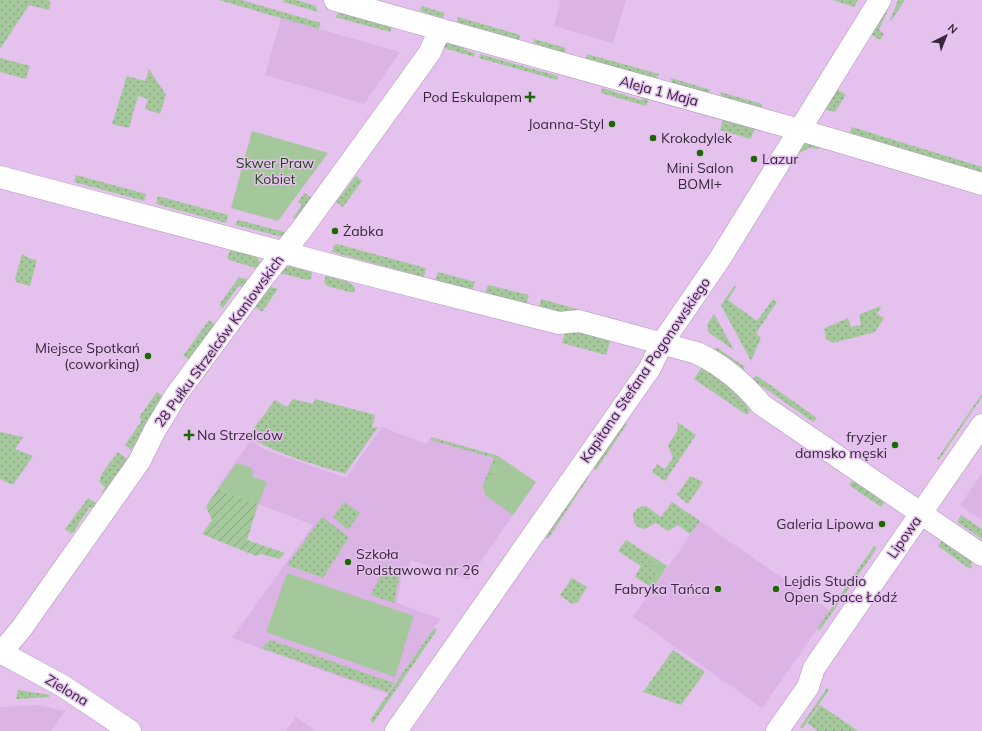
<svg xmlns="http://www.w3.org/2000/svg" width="982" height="731" font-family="Mulish,sans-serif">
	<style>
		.built { fill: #dcb3e5 }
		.grass { fill: url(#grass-dots) }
		.park { fill: #a4c89c }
		.garden { fill: url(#garden-furrows) }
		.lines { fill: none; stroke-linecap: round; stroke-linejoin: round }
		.minor-casing { stroke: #b592bc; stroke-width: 23 }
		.minor { stroke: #fff; stroke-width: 22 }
		.poi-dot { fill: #1d6702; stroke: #e5c1ee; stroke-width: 1.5 }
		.labels { text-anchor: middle; stroke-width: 3; stroke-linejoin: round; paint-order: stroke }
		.street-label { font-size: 14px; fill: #36283a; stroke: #e5c1ee }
		.poi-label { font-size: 14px; fill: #36283a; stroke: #e5c1ee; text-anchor: end }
		.park-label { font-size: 14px; fill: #1f4715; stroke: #e5c1ee }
	</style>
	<defs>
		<pattern id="grass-dots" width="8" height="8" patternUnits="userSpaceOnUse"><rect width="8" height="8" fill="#a4c89c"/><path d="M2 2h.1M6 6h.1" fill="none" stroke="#86a280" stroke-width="1.8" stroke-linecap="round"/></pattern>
		<pattern id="garden-furrows" width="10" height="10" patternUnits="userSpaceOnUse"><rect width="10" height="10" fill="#a4c89c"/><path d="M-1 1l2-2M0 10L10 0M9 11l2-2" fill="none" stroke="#86a280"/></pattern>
	</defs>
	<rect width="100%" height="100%" fill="#e5c1ee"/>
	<!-- built -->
	<path class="built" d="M561,0H626L613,43L554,26Z
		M281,18L319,29L400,52L364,104L265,75Z
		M382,427L426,444L431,437L499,457L536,482L468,580L411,560L408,569L403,568L397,603L440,619L388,694L232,638L313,525L217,488L251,440L263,449L346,478Z
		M982,473V520L960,505Z
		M700,521L830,611L762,708L633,617Z
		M37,705L65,711L51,731H0V707Z
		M296,717L316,731H286Z"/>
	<!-- grass -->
	<path class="grass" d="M0,0H48L51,3L49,10L29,5L0,49Z
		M219,0H241L321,23L319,29Z
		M284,0H297L316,6L318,12L283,2Z
		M833,0H858L854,7Z
		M898,0H905L891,21L890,20Z
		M890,5L879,30L884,34L880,40L869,33Z
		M422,6L445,13L443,18L420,11Z
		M340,12L392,26L390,32L335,17Z
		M458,17L520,35L519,40L457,22Z
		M534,39L566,48L565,53L533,43Z
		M461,41L465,50L475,53L474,57L441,47L446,42Z
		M480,54L558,76L557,80L479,58Z
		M587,54L659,74L656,80L586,59Z
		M0,58L30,66L26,79L0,72Z
		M149,69L166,95L160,114L145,109L148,99L138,96L129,128L112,124L127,76L145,81Z
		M671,78L711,90L707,94L672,84Z
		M602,88L641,100L645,97L649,98L646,106L601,93Z
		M835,88L846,95L835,112L823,109Z
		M720,92L762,104L761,110L722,99Z
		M727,119L755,127L751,139L720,130L723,120Z
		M852,127L982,167V173L850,133Z
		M807,143L821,145L819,149L809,148L800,153L796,152L802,144Z
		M76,175L146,194L144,201L74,182Z
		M356,176L362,181L343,207L336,202Z
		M304,193L314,199L300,219L293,218L302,205L298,202Z
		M158,196L228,215L226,223L156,204Z
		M239,220L288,233L282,237L278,236L235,225L237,221Z
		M337,244L426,268L424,277L332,252L334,246Z
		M231,248L255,255L261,264L259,269L229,260L227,258Z
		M22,254L31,259L37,260L30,286L16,282L15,279Z
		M290,266L312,272L311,279L307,280L276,272Z
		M438,272L475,282L472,291L435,281Z
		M326,275L351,283L355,288L354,293L327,286L324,282Z
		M239,277L248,280L245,289L239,285L223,308L219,305Z
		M265,285L278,289L262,312L251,304Z
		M488,285L529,295L526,304L485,293Z
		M734,286L736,287L728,300L757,321L773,299L777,302L756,333L761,338L751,361L721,305Z
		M541,299L588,312L586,317L539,307Z
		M880,306L881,307L877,314L884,318L875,332L833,343L826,339L825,331L823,329L848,318L851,327L861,325L859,315Z
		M714,314L734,350L708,332L707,325Z
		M209,320L218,327L189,359L183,356Z
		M579,329L611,338L606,355L562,343L565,333Z
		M716,347L745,367L742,372L712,353Z
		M703,365L734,386L750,411L747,415L694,379Z
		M756,375L817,418L813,422L753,380Z
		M157,392L167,399L131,450L125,445L142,420L139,417Z
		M982,394V397L939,460L937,459Z
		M293,399L313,404L315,399L375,415L372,428L378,427L345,474C312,463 277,455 248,436L275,400L287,407Z
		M623,421L627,424L596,470L591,467Z
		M677,422L696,435L665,481L652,472L657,464L665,469L673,458L668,445L678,430Z
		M0,432L23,437L15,449L33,456L13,485L0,479Z
		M431,437L498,456L484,490L482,487L494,458L431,440Z
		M118,452L131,462L107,495L102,492L105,487L99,482L102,473Z
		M586,474L589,477L548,539L543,535Z
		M690,476L703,482L688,504L677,495Z
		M88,498L100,506L96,511L90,507L72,534L65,529Z
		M344,502L360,513L348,530L333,517Z
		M672,502L700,521L690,534L678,525L668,531L656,523L644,529C636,528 633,522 633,514L639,507L646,506L661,517Z
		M961,515L982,529V539L957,522Z
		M322,517L349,537L323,578L287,565Z
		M943,539L970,558L972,567L970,569L938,546Z
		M626,540L667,566L653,588L635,577L641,566L618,551Z
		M874,546L877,548L820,630L817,629Z
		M386,564L400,574L394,603L371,595Z
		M572,578L587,587L578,602L572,604L560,595Z
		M434,628L437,630L373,723L370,720Z
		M270,640L394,683L388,692L261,648Z
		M673,650L705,672L681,705L643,692Z
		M827,688L829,690L802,729L800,727Z
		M18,690L50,695L49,697L16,699Z
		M820,705L858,731H818L807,723Z"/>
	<!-- park -->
	<path class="park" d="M252,131L328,153L278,221L231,208Z
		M498,456L536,482L513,515L485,495L484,490Z
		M237,463L252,468L253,477L267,482L258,505L218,489Z
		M653,557L667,566L653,588L648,585L658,569L649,564Z
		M287,573L414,616L395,677L266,632Z"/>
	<!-- garden -->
	<path class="garden" d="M859,481L886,499L881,507L849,485L851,482Z
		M218,489L258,505L247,540L285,553L279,559L261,554L256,556L202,534L212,520L206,506Z"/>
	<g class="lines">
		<!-- minor casing -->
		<g class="minor-casing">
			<path id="minor" d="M335,0L800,130L982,184
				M0,177L323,263L559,323L579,321L697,353C724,366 742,382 762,405L982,555
				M0,652L63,686L130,731
				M0,654L21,629L139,462L155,430L176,395L265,275L302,229L410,80L430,52L440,29
				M396,731L650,368L662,343L719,260L880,0
				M777,731L808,687L814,668L982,425"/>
		</g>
		<!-- minor -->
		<use href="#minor" class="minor"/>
	</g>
	<!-- markers -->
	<g class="poi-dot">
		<path d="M528 91h4v4h4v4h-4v4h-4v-4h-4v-4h4z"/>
		<circle cx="612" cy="124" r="4"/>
		<circle cx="653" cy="138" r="4"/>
		<circle cx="700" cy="153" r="4"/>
		<circle cx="754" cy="159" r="4"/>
		<circle cx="335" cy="231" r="4"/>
		<circle cx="148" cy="356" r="4"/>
		<path d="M187 429h4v4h4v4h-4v4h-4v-4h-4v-4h4z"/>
		<circle cx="895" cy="445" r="4"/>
		<circle cx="882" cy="524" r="4"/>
		<circle cx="348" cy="562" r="4"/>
		<circle cx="718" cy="589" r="4"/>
		<circle cx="776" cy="589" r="4"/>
	</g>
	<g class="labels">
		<!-- street labels -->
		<g class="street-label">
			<text transform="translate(659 91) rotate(15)" y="5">Aleja 1 Maja</text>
			<text transform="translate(219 341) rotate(-54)" y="5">28 Pułku Strzelców Kaniowskich</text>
			<text transform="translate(645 370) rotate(-56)" y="5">Kapitana Stefana Pogonowskiego</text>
			<text transform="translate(904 537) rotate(-55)" y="5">Lipowa</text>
			<text transform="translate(67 690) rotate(31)" y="5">Zielona</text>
		</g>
		<!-- poi labels -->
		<g class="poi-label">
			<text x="522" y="102">Pod Eskulapem</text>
			<text x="604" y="129">Joanna-Styl</text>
			<text x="661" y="143" text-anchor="start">Krokodylek</text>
			<text x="762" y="164" text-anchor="start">Lazur</text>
			<text x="700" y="173" text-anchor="middle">Mini Salon<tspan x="700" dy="16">BOMI+</tspan></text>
			<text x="343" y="236" text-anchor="start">Żabka</text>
			<text x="140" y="353">Miejsce Spotkań<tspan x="140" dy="16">(coworking)</tspan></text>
			<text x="197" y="440" text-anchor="start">Na Strzelców</text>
			<text x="887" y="442">fryzjer<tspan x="887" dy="16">damsko męski</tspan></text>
			<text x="874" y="529">Galeria Lipowa</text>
			<text x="356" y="559" text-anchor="start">Szkoła<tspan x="356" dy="16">Podstawowa nr 26</tspan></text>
			<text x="784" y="586" text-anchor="start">Lejdis Studio<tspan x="784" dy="16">Open Space Łódź</tspan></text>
			<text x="710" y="594">Fabryka Tańca</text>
		</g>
		<!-- park labels -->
		<g class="park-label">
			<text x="275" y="168">Skwer Praw<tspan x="275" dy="16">Kobiet</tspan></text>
		</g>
	</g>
	<!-- north arrow -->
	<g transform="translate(946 36) rotate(43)" stroke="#e5c1ee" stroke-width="3" paint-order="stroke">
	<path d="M0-3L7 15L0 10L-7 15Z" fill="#36283a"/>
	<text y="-6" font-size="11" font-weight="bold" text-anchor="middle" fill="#36283a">N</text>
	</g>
</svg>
